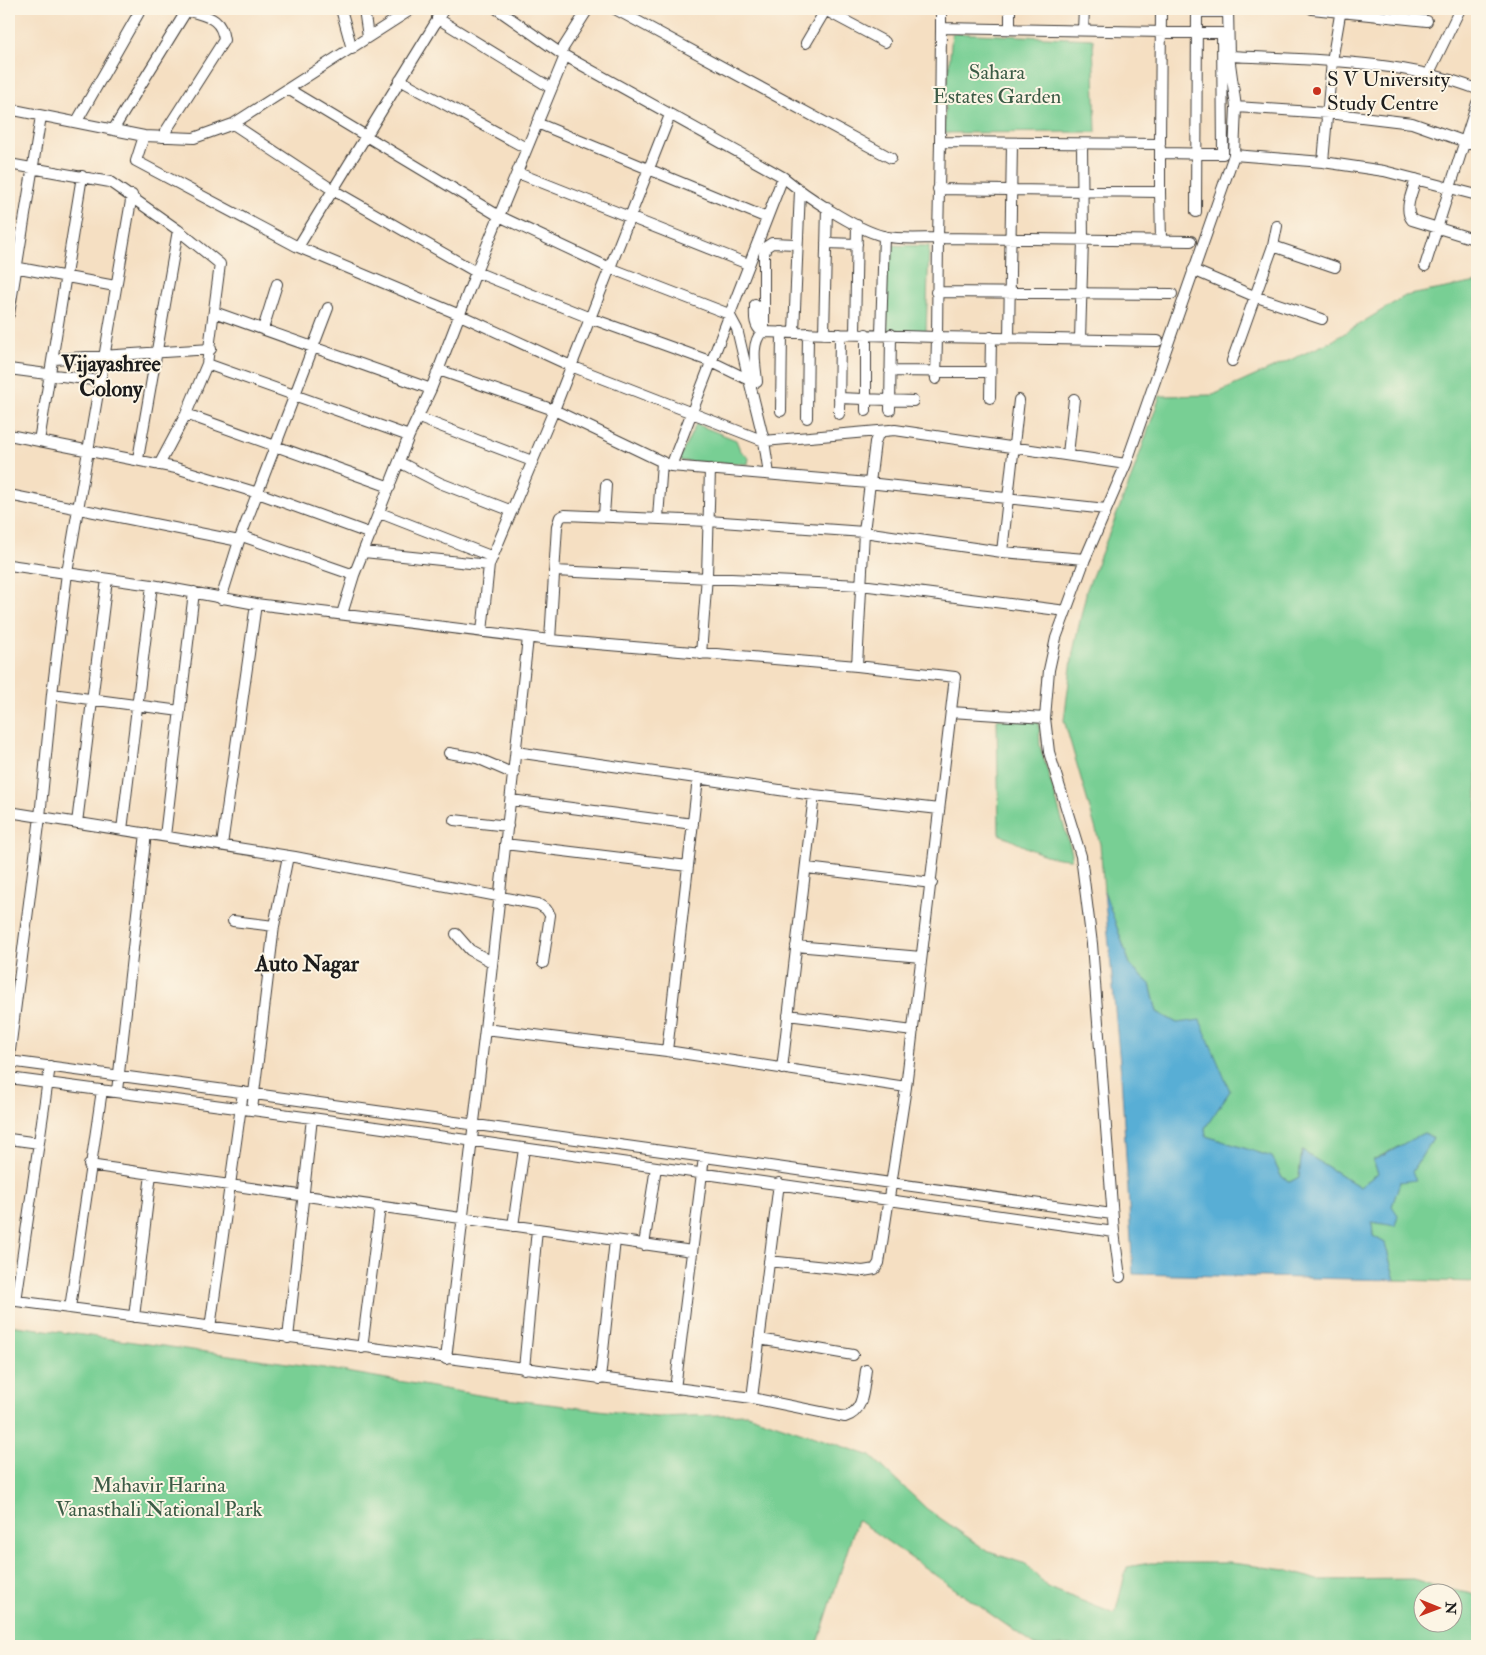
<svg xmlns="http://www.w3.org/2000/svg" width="1486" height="1655" font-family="'IM FELL Double Pica',serif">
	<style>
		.green { fill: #78cf94; stroke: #4a7658; fill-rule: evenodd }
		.water { fill: #58aed5; stroke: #3a6578 }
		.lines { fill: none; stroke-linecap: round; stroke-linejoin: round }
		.minor-casing { stroke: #3d3935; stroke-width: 12 }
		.minor { stroke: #fff; stroke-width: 10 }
		.poi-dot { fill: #c8321e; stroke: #fcf5e5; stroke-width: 2 }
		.labels { text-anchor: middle; stroke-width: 4; stroke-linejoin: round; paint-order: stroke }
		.park-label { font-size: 21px; fill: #3c5b46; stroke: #fcf5e5 }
		.poi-label { font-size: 21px; fill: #1c1c1c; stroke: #fcf5e5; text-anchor: start }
		.neighbourhood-label { font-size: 22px; font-weight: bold; fill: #1c1c1c; stroke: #fcf5e5 }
	</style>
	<rect width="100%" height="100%" fill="#fcf5e5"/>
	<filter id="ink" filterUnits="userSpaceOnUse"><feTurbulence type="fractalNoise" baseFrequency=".02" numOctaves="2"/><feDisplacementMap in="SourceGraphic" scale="10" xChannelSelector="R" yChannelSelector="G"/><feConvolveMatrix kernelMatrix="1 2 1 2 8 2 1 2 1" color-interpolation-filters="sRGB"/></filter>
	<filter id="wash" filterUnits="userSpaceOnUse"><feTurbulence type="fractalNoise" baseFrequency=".0096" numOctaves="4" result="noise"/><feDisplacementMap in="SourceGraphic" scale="20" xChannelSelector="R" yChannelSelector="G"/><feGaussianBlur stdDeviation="1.12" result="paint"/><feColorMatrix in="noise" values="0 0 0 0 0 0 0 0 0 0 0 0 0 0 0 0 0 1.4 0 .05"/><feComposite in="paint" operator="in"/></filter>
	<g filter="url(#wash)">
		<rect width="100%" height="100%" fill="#f5dfc2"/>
		<!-- green -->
		<path class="green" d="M952,33L1093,39L1096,132L943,133Z
			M886,245L929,246L926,332L883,330Z
			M1477,282V1282L1395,1280L1385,1243L1373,1236L1372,1222L1395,1225L1392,1206L1400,1182L1412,1172L1433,1138L1424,1133L1373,1160L1378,1173L1360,1187L1302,1151L1299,1177L1290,1182L1281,1176L1272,1157L1206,1136L1205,1128L1230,1090L1177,1023L1157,1012L1150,984L1131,967L1104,891L1100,844L1064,720L1073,652L1087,589L1132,476L1160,396L1213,395L1332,341L1405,296Z
			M696,424L736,440L740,450L749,458L748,464L681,461L680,457Z
			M997,719L1039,722L1040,746L1072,853L1071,859C1044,859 1023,845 999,834Z
			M9,1325L324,1368L490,1397L657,1417L747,1414L871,1456L927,1509L989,1552L1026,1564L1047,1587L1115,1614L1127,1567L1150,1563H1231L1286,1570L1317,1580L1414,1579L1438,1587L1477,1595V1646H1036L857,1520L817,1646H9ZM1424,1592H1454V1622H1424Z"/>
		<!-- water -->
		<path class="water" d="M1104,891L1131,967L1150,984L1157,1012L1177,1023L1200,1020L1230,1091L1205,1128L1206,1136L1272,1157L1281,1176L1290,1182L1299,1177L1302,1151L1360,1187L1378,1173L1373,1160C1391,1153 1406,1141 1424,1133L1433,1138L1412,1172L1416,1180L1400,1182L1392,1206L1398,1215L1395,1226L1372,1222L1373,1236L1385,1243L1395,1280L1133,1274L1121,1074Z"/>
	</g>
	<g filter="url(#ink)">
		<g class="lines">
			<!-- minor casing -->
			<g class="minor-casing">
				<path id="minor" d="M341,9L352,49
					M364,9L368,37
					M444,9L298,247L460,315L571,366L764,441L890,430
					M497,9L560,53L783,177C806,196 855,229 883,236C900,240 921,238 938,238L937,337L762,332C753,325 755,315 755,305
					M615,9L891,158
					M823,9L885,42
					M1312,9L1427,21
					M1197,12H1224
					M437,18L551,88
					M941,28V9
					M1010,29V9
					M1083,30L1084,9
					M806,43L826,9
					M560,53L588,9
					M1229,56C1311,60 1400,59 1477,89
					M1428,75L1460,9
					M400,80L526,148
					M288,89L499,216L610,268L729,314L737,329L749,380
					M1236,107L1328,113L1412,123L1477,146
					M9,109L144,136L194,138L233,124L412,9
					M77,121L141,9
					M537,123L767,218
					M233,124L333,190L476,272L590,318L712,362L749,380L764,441L769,474
					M113,130L187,10
					M144,136L136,161L298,247
					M162,137L224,40C221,15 204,17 184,9
					M940,142L938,238L1191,241
					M1161,153L1223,154L1222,33L941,28L940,142L1160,144L1161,9
					M1234,155L1323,162L1384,171L1477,195
					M1323,162L1332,61L1341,9
					M9,164L110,182L178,230L220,264L207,364L186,414L159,465
					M518,173L748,264
					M1416,179C1413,191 1403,209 1412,220L1477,240
					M938,189L1160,192V148
					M1160,192L1161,241
					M1196,212L1197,9
					M826,243L857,244
					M1273,246L1335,267
					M9,266L115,286
					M1425,266L1477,103
					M1193,270L1254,296L1322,319
					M936,292L1172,294
					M214,312L431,389
					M9,314L41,116
					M263,329L277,284
					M764,332V254L766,247L772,243L796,244
					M794,332L800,190
					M824,334L827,207
					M855,334L857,225
					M881,334L884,236
					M1009,338L1012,143
					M1080,339L1083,240L1082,144
					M54,359L211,349
					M1232,361L1273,246L1277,226
					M207,364L409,436
					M9,369L100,381
					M439,370L554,410L671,466L868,483L1106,509
					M890,371L990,372
					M936,379L937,337L1158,341
					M757,382C756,367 750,344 762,332
					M839,398L913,401
					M990,398L991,337
					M890,410L891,334
					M781,411L782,332
					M866,411V334
					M186,414L390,487
					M839,414L840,334
					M419,418L532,461
					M807,418L808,333
					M9,435L176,468L258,493L371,534
					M39,441L82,176
					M1068,454L1074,399
					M138,459L178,230
					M399,462L440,483L512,511
					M671,466L783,177
					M9,495L239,541
					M380,513L493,557
					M604,516L606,485
					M658,518L662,462
					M242,536L354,575
					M364,552L489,565
					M1002,552L1019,400
					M9,565L152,585L256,604L550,640L857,666L955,677L906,1087L879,1263L875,1269L863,1271L769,1261
					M554,571L861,585L1066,611
					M221,599L239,541L328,308
					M342,614L354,575L409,436L431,389L476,272L565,56
					M482,632L489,565L554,410L670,115
					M550,640L557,526L560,517L565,515L708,521L864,532L1002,552L1085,559
					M701,654L707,576L710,469
					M857,666L864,532L875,442L878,435L884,431L895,430L1126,464
					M52,694L180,711
					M951,712L1045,718
					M516,752L814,795L939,809
					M449,753L477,758L514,774
					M511,800L693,824
					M9,812L295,857L538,904L546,909L550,915L543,963
					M454,820L508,826
					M77,823L107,579
					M122,830L152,585
					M165,836L194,592
					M505,844L688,866
					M222,845L256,604
					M807,868L932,883
					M233,921L274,926
					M456,934L470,950L492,962
					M796,946L921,957
					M788,1015L913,1031
					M485,1029L667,1051L906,1087
					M667,1051L698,778
					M9,1058L40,817L52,694L67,573L132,195
					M9,1061L255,1094L1112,1214
					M782,1069L814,795
					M9,1078L312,1118L1114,1232
					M117,1091L146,833
					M252,1110L274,926L288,856
					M9,1139L39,1143
					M89,1165L692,1251
					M513,1226L524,1149
					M644,1245L656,1167
					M1120,1277L1114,1232L1092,944L1081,856L1049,752L1045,718L1049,670L1056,638L1066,611L1085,559L1126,464L1234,155L1236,107L1229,56L1228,9
					M9,1300L752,1398L845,1417C865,1411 863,1388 866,1370
					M16,1301L50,1066
					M70,1308L102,1090
					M134,1317L151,1174
					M210,1328L243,1092
					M288,1338L312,1118
					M759,1339L853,1355
					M362,1348L380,1207
					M446,1359L485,1029L528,638
					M524,1369L537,1229
					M600,1379L615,1240
					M675,1389L704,1157
					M752,1398L779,1183"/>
			</g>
			<!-- minor -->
			<use href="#minor" class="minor"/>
		</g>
	</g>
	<!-- markers -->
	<circle class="poi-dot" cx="1317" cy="91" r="5"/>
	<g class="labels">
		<!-- park labels -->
		<g class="park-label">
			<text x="997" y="79">Sahara<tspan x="997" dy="24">Estates Garden</tspan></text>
			<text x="159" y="1492">Mahavir Harina<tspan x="159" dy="24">Vanasthali National Park</tspan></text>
		</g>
		<!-- poi labels -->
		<g class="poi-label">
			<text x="1327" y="86">S V University<tspan x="1327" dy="24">Study Centre</tspan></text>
		</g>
		<!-- neighbourhood labels -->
		<g class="neighbourhood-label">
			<text x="111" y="371">Vijayashree<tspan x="111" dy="25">Colony</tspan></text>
			<text x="307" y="971">Auto Nagar</text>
		</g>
	</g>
	<!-- margin -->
	<rect width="1486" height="1655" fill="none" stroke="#fcf5e5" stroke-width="30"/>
	<!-- north arrow -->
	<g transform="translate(1438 1608) rotate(91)"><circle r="24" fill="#fcf5e5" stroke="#a29e95"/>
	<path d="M0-4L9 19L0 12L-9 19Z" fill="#c8321e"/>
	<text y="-8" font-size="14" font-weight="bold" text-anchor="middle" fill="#1c1c1c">N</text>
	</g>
</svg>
